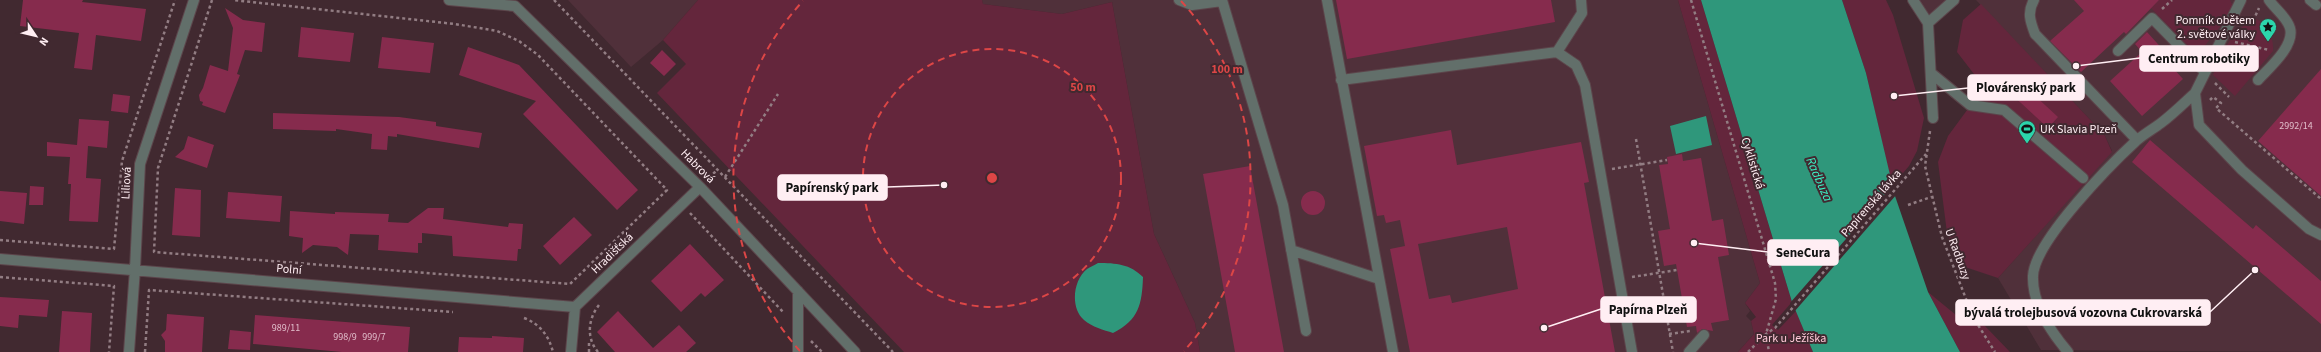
<svg xmlns="http://www.w3.org/2000/svg" width="2321" height="352" font-family="'Source Sans 3',sans-serif">
	<style>
		.built { fill: #50303a }
		.green { fill: #64263c }
		.water { fill: #2f977b }
		.pier { fill: #412930 }
		.building { fill: #862b4d; fill-rule: evenodd }
		.lines { fill: none; stroke-linecap: round; stroke-linejoin: round }
		.minor-casing { stroke: #5c454b; stroke-width: 12 }
		.path { stroke: #927d83; stroke-width: 2.5; stroke-dasharray: 3 3; stroke-linecap: butt }
		.minor { stroke: #626f6a; stroke-width: 10 }
		.ring { fill: none; stroke: #dc4646; stroke-width: 2; stroke-dasharray: 7 5 }
		.labels { text-anchor: middle; stroke-width: 4; stroke-linejoin: round; paint-order: stroke }
		.number-label { font-size: 10px; fill: #e1bdca }
		.poi-label { font-size: 12px; fill: #ffeef3; stroke: #412930; text-anchor: end }
		.street-label { font-size: 12px; fill: #ffeef3; stroke: #412930 }
		.park-label { font-size: 12px; fill: #fec8d7; stroke: #412930 }
		.water-label { font-size: 13px; font-style: italic; fill: #3bf6c8; stroke: #412930 }
		.centre { fill: #dc4646; stroke: #412930; stroke-width: 2 }
		.ring-label { font-size: 12px; text-anchor: middle; font-weight: bold; fill: #dc4646; stroke: #412930; stroke-width: 4; stroke-linejoin: round; paint-order: stroke }
		.leader { fill: none; stroke: #ffeef3; stroke-width: 1.5 }
		.callout-dot { fill: #ffeef3; stroke: #412930; stroke-width: 1.5 }
		.callout { fill: #ffeef3; stroke: #ffeef3; stroke-width: 1.5 }
		.callout-label { font-size: 13px; text-anchor: middle; font-weight: bold; fill: #111 }
	</style>
	<rect width="100%" height="100%" fill="#412930"/>
	<!-- built -->
	<path class="built" d="M568,0H698L663,40L631,67Z
		M982,0H1678L1760,283L1745,303L1750,311L1746,316L1751,321L1754,334L1738,352H1200L1195,323L1154,234L1112,2L1062,14L983,4Z
		M1913,0H1954L1928,23Z
		M1976,0H2321V352L2041,350L1998,278L2112,151L2105,136L2097,127Z"/>
	<!-- green -->
	<path class="green" d="M698,0H982L983,4L1062,14L1112,2L1154,234L1195,323L1200,352H904L657,93L686,64L663,40Z
		M1678,0H1701L1792,302L1772,325L1778,330L1796,311L1813,352H1738L1754,334L1751,321L1756,317L1745,303L1760,283Z
		M1842,0H1886L1893,15L1924,118L1917,151L1909,166L1892,186L1866,73Z
		M2159,0H2230L2233,7L2227,18L2203,48L2192,50L2151,8Z
		M1981,4L2097,127L2105,136L2112,152L1998,278L1959,265L1947,233L1938,162L1948,136L1984,87L1957,52L1963,20Z
		M2256,19C2268,24 2274,39 2273,51L2235,96L2213,75C2221,54 2233,27 2256,19Z
		M1928,292L1956,315L1985,326L2010,352H1960Z"/>
	<!-- water -->
	<path class="water" d="M1701,0H1842L1866,73L1895,196L1928,292L1960,352H1813L1792,302Z
		M1706,116L1712,145L1676,154L1670,126Z
		M1098,263C1116,263 1130,264 1143,277C1142,304 1139,320 1113,333C1104,330 1092,327 1084,320C1070,308 1073,280 1087,269C1090,267 1095,265 1098,263Z"/>
	<!-- pier -->
	<path class="pier" d="M1894,184L1897,194L1794,312L1790,303Z"/>
	<!-- building -->
	<path class="building" d="M23,0H83L82,2L146,9L141,41L96,35L92,70L74,68L79,33L20,26Z
		M1336,0H1551L1555,22L1347,59Z
		M2074,0H2159L2126,34L2124,32L2081,72L2050,41L2084,11Z
		M225,8L243,20L265,23L262,52L245,50L237,74L240,75L225,113L202,105L203,102L200,101L199,95L203,88L210,65L228,71L233,28Z
		M301,27L354,33L350,62L298,57Z
		M2147,32L2166,53L2162,56L2183,79L2142,116L2110,81L2142,52L2135,44Z
		M382,37L434,43L430,73L378,68Z
		M468,47L519,65L638,190L617,210L523,114L536,101L459,75Z
		M662,50L676,64L664,76L650,63Z
		M2321,69V196L2258,141Z
		M2018,80L2058,117L2048,128L2008,91Z
		M113,94L130,96L128,113L111,111Z
		M273,113L399,117L436,122V126L482,133L479,148L397,134V137L388,136L387,150L371,149L372,134L336,129V131L273,129Z
		M79,119L109,121L107,148L88,146L86,178L101,179L98,222L69,221L71,184H68L70,157L47,156V142L77,145Z
		M1451,130L1457,165L1581,142L1589,182L1584,183L1615,352H1410L1390,249L1405,246L1400,220L1386,223L1384,215L1377,216L1364,146ZM1507,227L1518,289L1452,303L1450,295L1429,299L1418,244Z
		M188,136L214,145L207,168L175,157L184,149Z
		M2150,140L2253,229L2256,225L2321,281V324L2132,162Z
		M1682,154L1683,161L1701,158L1712,221L1723,219L1729,255L1718,257L1729,320L1711,323L1713,331L1702,329L1697,333L1696,326L1687,327L1676,264L1664,266L1658,231L1670,229L1659,165L1668,164L1667,157Z
		M1250,166L1284,352H1235L1203,174Z
		M30,186L44,187L43,205H29Z
		M175,188L201,190L200,237L172,235Z
		M1301 203a12 12 0 1 1 24 0a12 12 0 1 1-24 0Z
		M0,191L27,193L24,224L0,221Z
		M228,192L282,196L280,222L226,218Z
		M428,208H444L443,219L508,227L509,223L523,224L521,249H518L517,261L453,256L452,236L422,233V243H418V253L378,250L379,235L350,234L348,255L337,247L313,245L302,253L303,238L289,236L290,211L335,214V212L389,214L388,222L408,223Z
		M574,217L592,235L560,265L543,246Z
		M690,244L724,280L705,297L701,293L681,312L651,281Z
		M0,297L49,300L47,317L19,315L18,328L0,326Z
		M62,311L92,313L90,352H59Z
		M618,311L653,348L679,325L696,343L686,352H615L597,332Z
		M167,314L204,317L202,352H165V341L161,335L166,330Z
		M255,315L410,327L408,352H342L253,344Z
		M230,330L251,332L250,350L228,349Z
		M492,336L524,338L523,352H458L459,337L492,338Z"/>
	<g class="lines">
		<!-- minor casing -->
		<g class="minor-casing">
			<path id="minor" d="M449,0L515,6
				M1179,0L1192,5L1222,1
				M1222,0L1283,205L1306,331
				M1327,0L1393,352
				M1581,0L1582,13L1557,52L1576,65L1585,85L1632,352
				M1913,0L1928,23
				M2034,0C2027,12 2030,21 2035,34L2137,140
				M2241,0L2195,93L2199,125L2242,170L2309,229L2321,235
				M2310,0L2316,5
				M515,6L700,187L855,352
				M1928,23L1933,118
				M1928,23L1954,0
				M2118,51L2152,18L2205,72
				M1931,73L1970,105L2004,110L2083,178
				M1341,80L1557,52
				M2258,80C2269,68 2295,46 2290,28C2287,17 2275,9 2269,0
				M1291,250L1379,279
				M0,259L575,307
				M129,352L135,269L140,164L194,0
				M571,352L575,307L700,187
				M798,352V291
				M1689,352L1704,335
				M2068,352C2051,332 2032,303 2033,276C2034,242 2111,164 2136,141C2144,134 2153,129 2161,123C2173,114 2184,103 2195,93"/>
		</g>
		<!-- path -->
		<path class="path" d="M212,0L158,168L154,252L570,284L667,190L538,55L519,41L497,31L455,24L233,0
			M554,0L893,352
			M1691,0L1775,283L1776,299L1766,334L1769,352
			M2162,9L2172,0
			M2246,21L2254,19L2259,8
			M2235,42L2269,50
			M2215,83L2229,97
			M2210,100L2213,97L2221,103L2216,108L2321,199
			M1930,131L1925,166L1942,237L1973,317L1995,352
			M1636,139L1673,352
			M1612,169L1667,160
			M725,177L778,94
			M709,178L717,170
			M1908,205L1931,197
			M690,213L784,313
			M0,240L114,249L122,161L175,0
			M0,277L114,286L109,352
			M1632,277L1677,270
			M524,318C540,324 549,336 553,352
			M1669,334L1690,331
			M811,341L822,352
			M145,352L149,290L453,312
			M589,352V343
			M598,352C586,338 588,319 599,305
			M1748,352L1766,334L1775,328L1926,154"/>
		<!-- minor -->
		<use href="#minor" class="minor"/>
	</g>
	<!-- distance rings -->
	<g class="ring">
		<circle cx="992" cy="178" r="129"/>
		<path d="M800 351A259 259 0 0 1 803 1M1181 1A259 259 0 0 1 1184 351"/>
	</g>
	<!-- icons -->
	<defs>
		<g id="sight-pin" transform="scale(0.9)"><path d="M0 17L-7.5 6A9.5 9.5 0 1 1 7.5 6Z" fill="#2cd5ab" stroke="#412930"/><path d="M0-6L1.8-2.2L6-1.7L2.9 1.2L3.7 5.4L0 3.3L-3.7 5.4L-2.9 1.2L-6-1.7L-1.8-2.2Z" fill="#111"/></g>
		<g id="stadium-pin" transform="scale(0.9)"><path d="M0 17L-7.5 6A9.5 9.5 0 1 1 7.5 6Z" fill="#2cd5ab" stroke="#412930"/><path d="M0-5a6.5 5 0 1 0 0 10a6.5 5 0 1 0 0-10ZM-3.5-1.8h7v3.6h-7Z" fill="#111"/></g>
	</defs>
	<g fill-rule="evenodd">
		<use href="#sight-pin" x="2268" y="27"/>
		<use href="#stadium-pin" x="2027" y="129"/>
	</g>
	<g class="labels">
		<!-- number labels -->
		<g class="number-label">
			<text x="2296" y="129">2992/14</text>
			<text x="286" y="331">989/11</text>
			<text x="345" y="340">998/9</text>
			<text x="374" y="340">999/7</text>
		</g>
		<!-- poi labels -->
		<g class="poi-label">
			<text x="2255" y="24">Pomník obětem<tspan x="2255" dy="14">2. světové války</tspan></text>
			<text x="2040" y="133" text-anchor="start">UK Slavia Plzeň</text>
		</g>
		<!-- street labels -->
		<g class="street-label">
			<text transform="translate(1753 163) rotate(73)" y="4">Cyklistická</text>
			<text transform="translate(698 166) rotate(45)" y="4">Habrová</text>
			<text transform="translate(126 183) rotate(-87)" y="4">Liliová</text>
			<text transform="translate(1871 203) rotate(-49)" y="4">Papírenská lávka</text>
			<text transform="translate(612 253) rotate(-44)" y="4">Hradišťská</text>
			<text transform="translate(1958 254) rotate(70)" y="4">U Radbuzy</text>
			<text transform="translate(289 269) rotate(5)" y="4">Polní</text>
		</g>
		<!-- park labels -->
		<g class="park-label">
			<text x="1791" y="342">Park u Ježíška</text>
		</g>
		<!-- water labels -->
		<g class="water-label">
			<text transform="translate(1820 179) rotate(66)" y="5">Radbuza</text>
		</g>
	</g>
	<circle cx="992" cy="178" r="6" class="centre"/>
	<g class="ring-label">
		<text x="1227" y="73">100 m</text>
		<text x="1083" y="91">50 m</text>
	</g>
	<!-- callouts -->
	<path class="leader" d="M2076 66L2140 58M1894 96L1968 88M944 185L887 187M1694 243L1768 252M1544 328L1601 309M2255 270L2210 312"/>
	<g class="callout-dot">
		<circle cx="2076" cy="66" r="4"/>
		<circle cx="1894" cy="96" r="4"/>
		<circle cx="944" cy="185" r="4"/>
		<circle cx="1694" cy="243" r="4"/>
		<circle cx="1544" cy="328" r="4"/>
		<circle cx="2255" cy="270" r="4"/>
	</g>
	<g class="callout">
		<rect x="2140" y="46" width="118" height="25" rx="4"/>
		<rect x="1968" y="75" width="116" height="25" rx="4"/>
		<rect x="778" y="175" width="109" height="25" rx="4"/>
		<rect x="1768" y="240" width="70" height="25" rx="4"/>
		<rect x="1601" y="297" width="95" height="25" rx="4"/>
		<rect x="1956" y="300" width="254" height="25" rx="4"/>
	</g>
	<g class="callout-label">
		<text x="2199" y="63">Centrum robotiky</text>
		<text x="2026" y="92">Plovárenský park</text>
		<text x="832" y="192">Papírenský park</text>
		<text x="1803" y="257">SeneCura</text>
		<text x="1648" y="314">Papírna Plzeň</text>
		<text x="2083" y="317">bývalá trolejbusová vozovna Cukrovarská</text>
	</g>
	<!-- north arrow -->
	<g transform="translate(36 36) rotate(125)" stroke="#412930" stroke-width="3" paint-order="stroke">
	<path d="M0-3L7 15L0 10L-7 15Z" fill="#ffeef3"/>
	<text y="-6" font-size="11" font-weight="bold" text-anchor="middle" fill="#ffeef3">N</text>
	</g>
</svg>
